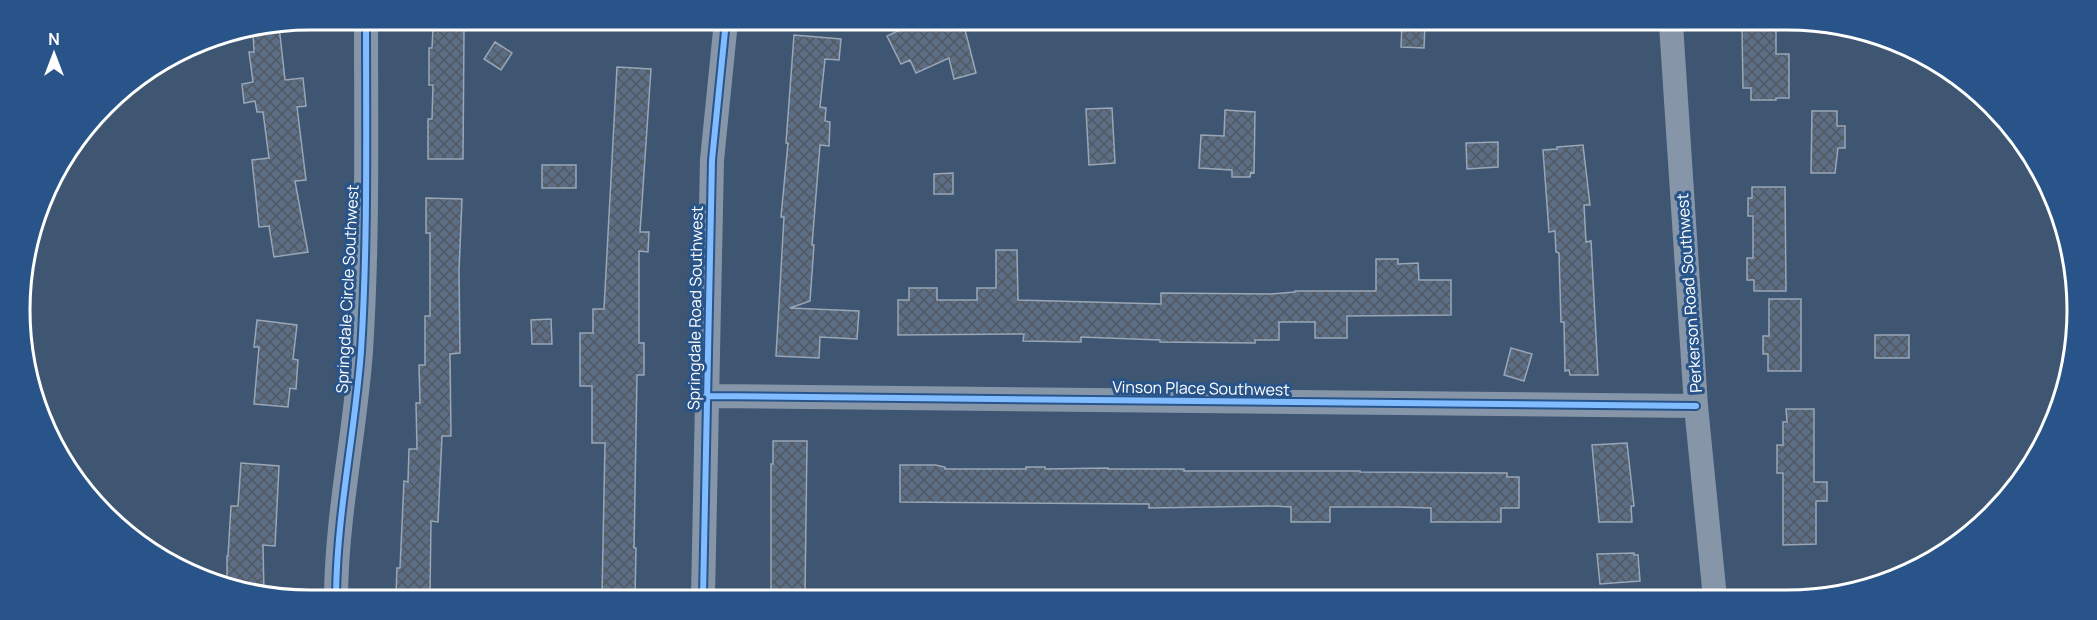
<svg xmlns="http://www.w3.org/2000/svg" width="2097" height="620" font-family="Manrope,sans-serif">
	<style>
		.building { fill: url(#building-cross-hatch); stroke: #99a6b6; stroke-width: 1.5 }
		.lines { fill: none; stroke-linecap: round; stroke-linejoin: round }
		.minor { stroke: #8696a8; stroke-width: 24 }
		.cycleway-casing { stroke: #295489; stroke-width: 10 }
		.cycleway { stroke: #80bcff; stroke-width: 6 }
		.labels { text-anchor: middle; stroke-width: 6; stroke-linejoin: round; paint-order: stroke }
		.street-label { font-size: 16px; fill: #fff; stroke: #295489 }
		.rim { fill: none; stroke: #fff; stroke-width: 3 }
	</style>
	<defs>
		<pattern id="building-cross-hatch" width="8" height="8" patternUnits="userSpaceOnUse" patternTransform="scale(1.5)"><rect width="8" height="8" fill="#5c6e85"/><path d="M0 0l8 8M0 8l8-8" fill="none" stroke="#525860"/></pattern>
	</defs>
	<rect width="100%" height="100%" fill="#3f5673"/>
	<!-- building -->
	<path class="building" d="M917,22H963L976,73L954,79L949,58L916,73L910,60L901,64L887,36Z
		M1402,23L1425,24L1424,48L1401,47Z
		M279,26L285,80L303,78L306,106L297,107L306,180L295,181L308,252L274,257L269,226L259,227L252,160L269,158L263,112H257L255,101L244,103L242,84L253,82L249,52H254L253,31Z
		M1776,26V54H1789V98H1776V100H1751V88H1743L1742,27Z
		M433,29L464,30L463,159H428V119H432L433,85H429V48H432Z
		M794,35L841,39L839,60L825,59L820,107L826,108L825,121L830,122L829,146L820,145L812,245H814L810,301L790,308L859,311L857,339L820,337L819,358L776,356L784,217H781L788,143H786Z
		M495,42L512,53L501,70L484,59Z
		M617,67L651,69L640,232H649L648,252L639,251V343H644V375H637L634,548H636L635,596H602L605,443H592V386H580V333H593V309H604Z
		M1112,108L1115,163L1089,165L1086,109Z
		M1225,110L1255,112L1254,173L1251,172L1250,177H1232V170L1199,168L1201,135L1224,136Z
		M1812,111H1837V126H1845V148H1838L1835,173H1811Z
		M1498,142V167L1467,169L1466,143Z
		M1583,145L1590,205H1584L1586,242L1591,241L1598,375H1570L1569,370L1565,371L1564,322H1561L1559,253L1556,252L1555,231L1549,232L1543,150L1557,149V147Z
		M542,165H576V188H542Z
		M953,173V194H934V174Z
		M1752,187H1785L1786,291H1754V280H1747V258H1753V216H1748V198H1752Z
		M426,198L462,199L459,271L460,353L450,354L451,436H442L438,522L431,521L430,595H396L397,568H400L404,481L408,482L409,449H417L416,403H420L419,365H425V316H430V233H426Z
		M996,250H1017L1018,300L1161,304V293L1271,294L1295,292V291H1376V259H1398V264L1418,263L1419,280H1451V315L1347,316V338H1315V322H1279V340H1255V343L1160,342V340L1081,337V342L1023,341L1024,334L898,335V300H909V288H937V300H977V288H996Z
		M1769,299H1801V371H1768V354H1763V336H1769Z
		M551,319L552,344H532L531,320Z
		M257,320L297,325L293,359L298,360L296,389L290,388L288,407L254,404L259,347H254Z
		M1875,335H1909V358H1875Z
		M1511,348L1532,354L1524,381L1504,375Z
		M1786,409H1814V482H1827V501H1816V544L1783,545V473H1777V445H1783V422H1787Z
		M773,441H807L805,596H771V464H773Z
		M1627,443L1634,506H1631L1632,522H1599L1592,445Z
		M241,463L279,466L275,546L263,545L264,595H254L227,585V556H228L231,506H238Z
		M900,465H935L945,467V469H1026V467H1045V469L1108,468V469H1184V471H1360V472L1507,473V477H1519V508H1501V522H1431V508L1399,507H1330V522H1291V507L1275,506L1149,508V504L900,502Z
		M1634,553V555H1638L1640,581L1600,584L1597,554Z"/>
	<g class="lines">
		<!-- minor -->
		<path class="minor" d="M1671,24L1696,406L1715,598
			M706,396L1696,406
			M336,595C337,513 355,433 361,351C368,241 366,130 366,20
			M703,596L712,160L726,21"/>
		<!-- cycleway casing -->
		<g class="cycleway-casing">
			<path id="cycleway" d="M706,396L1696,406
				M336,595C337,513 355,433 361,351C368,241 366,130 366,20
				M703,596L712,160L726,21"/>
		</g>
		<!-- cycleway -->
		<use href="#cycleway" class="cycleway"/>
	</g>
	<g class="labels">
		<!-- street labels -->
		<g class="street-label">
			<text transform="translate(347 289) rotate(-87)" y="6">Springdale Circle Southwest</text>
			<text transform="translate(1689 293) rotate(-94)" y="6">Perkerson Road Southwest</text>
			<text transform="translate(695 308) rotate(-89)" y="6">Springdale Road Southwest</text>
			<text transform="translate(1201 388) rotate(1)" y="6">Vinson Place Southwest</text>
		</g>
	</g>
	<!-- crop -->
	<path d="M0 0H2097V620H0ZM310 30H1787A280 280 0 0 1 2067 310V310A280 280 0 0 1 1787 590H310A280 280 0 0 1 30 310V310A280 280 0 0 1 310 30Z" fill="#295489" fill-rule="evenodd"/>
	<path class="rim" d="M310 30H1787A280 280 0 0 1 2067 310V310A280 280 0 0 1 1787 590H310A280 280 0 0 1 30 310V310A280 280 0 0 1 310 30Z"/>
	<!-- north arrow -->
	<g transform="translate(54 54)" stroke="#295489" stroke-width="4.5" paint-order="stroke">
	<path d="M0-4.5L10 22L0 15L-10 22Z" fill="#ffffff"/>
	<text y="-9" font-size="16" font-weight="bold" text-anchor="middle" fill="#ffffff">N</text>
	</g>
</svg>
